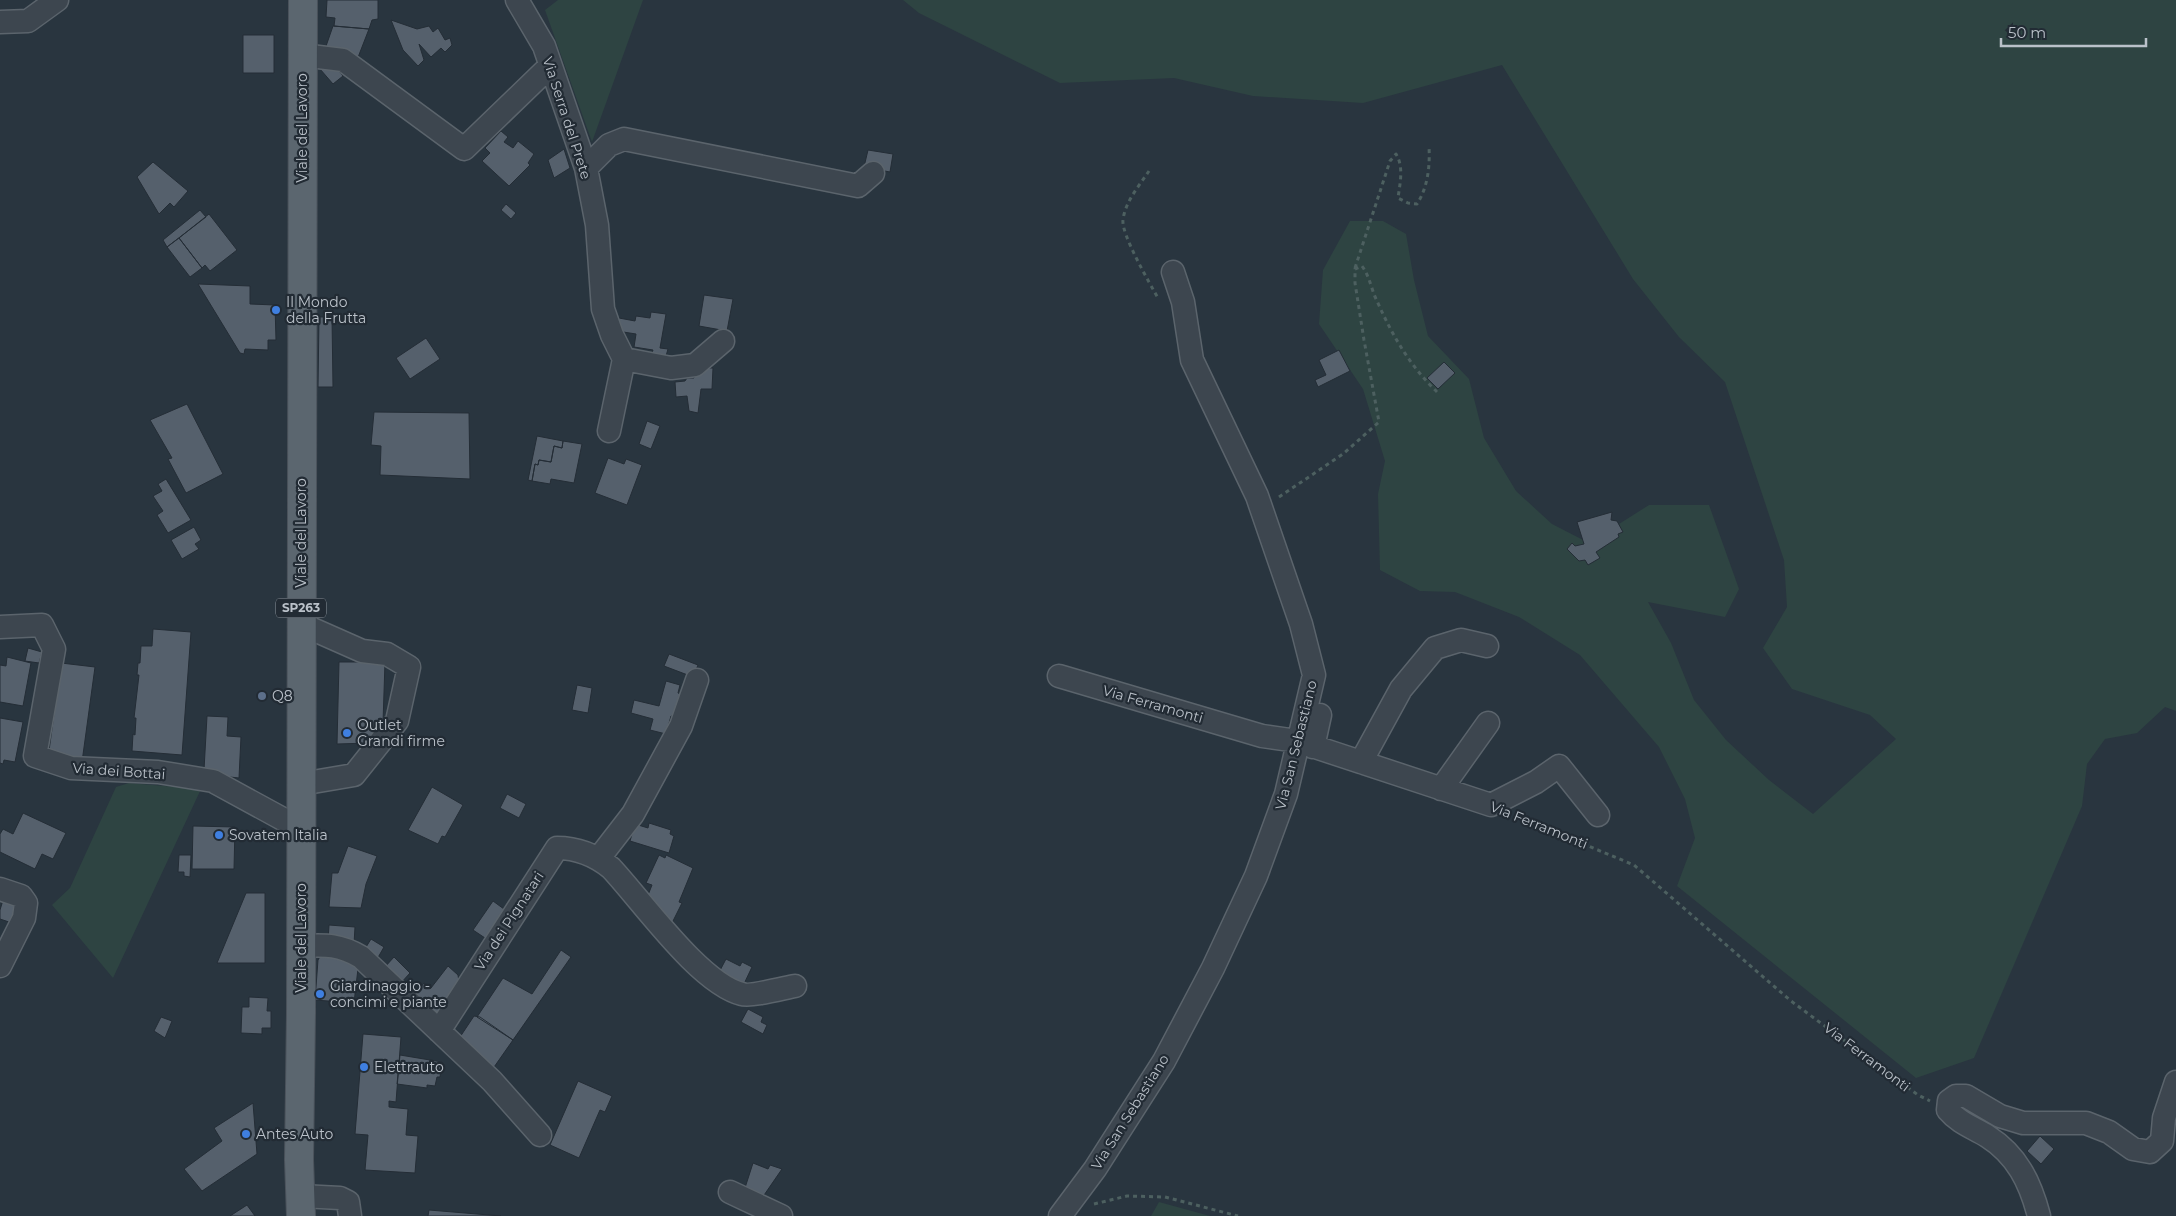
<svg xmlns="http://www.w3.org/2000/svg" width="2176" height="1216" font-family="Montserrat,sans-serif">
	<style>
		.green { fill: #2e4442 }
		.building { fill: #55606c; stroke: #242d36 }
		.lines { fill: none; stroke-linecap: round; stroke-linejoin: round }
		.minor-casing { stroke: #5b646c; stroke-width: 25 }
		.major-casing { stroke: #4a525b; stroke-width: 30 }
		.path { stroke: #4d6060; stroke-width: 3; stroke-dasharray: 4 4; stroke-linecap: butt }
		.minor { stroke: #3d464f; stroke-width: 22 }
		.major { stroke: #5b666f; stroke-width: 28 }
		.shop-dot { fill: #3f7fe0; stroke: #222b34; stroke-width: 2 }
		.service-dot { fill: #5c6f8a; stroke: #222b34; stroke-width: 2 }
		.labels { text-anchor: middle; stroke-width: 4.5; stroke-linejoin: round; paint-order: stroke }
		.shield { fill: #222b34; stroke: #8c949c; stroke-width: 1 }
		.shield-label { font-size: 12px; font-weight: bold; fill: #bac1c9 }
		.street-label { font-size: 14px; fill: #bac1c9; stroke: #222b34 }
		.poi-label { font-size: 14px; fill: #bac1c9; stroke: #222b34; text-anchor: start }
	</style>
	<rect width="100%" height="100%" fill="#29353f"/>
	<!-- green -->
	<path class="green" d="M558,0H643L592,142L545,10Z
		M903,0H2176V711L2165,707L2137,733L2105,739L2087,764L2082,806L1974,1058L1916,1078L1677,886L1695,838L1685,799L1659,747L1580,655L1519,617L1455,592L1420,591L1380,570L1378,494L1385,461L1363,389L1319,324L1323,270L1350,221H1383L1406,234L1414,280L1428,336L1469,379L1484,438L1516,491L1552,524L1589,543L1649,505H1709L1739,589L1725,617L1648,602L1671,643L1694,700L1726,740L1769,780L1813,814L1896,739L1870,715L1792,689L1763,648L1787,607L1784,560L1725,382L1679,337L1633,279L1502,65L1363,103L1253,96L1174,78L1060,83L919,13Z
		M129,783L201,789L113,978L52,905L70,888L116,787Z
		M1159,1202L1210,1216H1151Z"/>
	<!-- building -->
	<path class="building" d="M327,0H378V19L372,20L369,29L334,26L335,18L326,17Z
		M391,20L417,29L429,26L433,32L438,28L445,40L450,38L452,45L445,52L441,48L431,57L419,44L424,60L418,66L403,50Z
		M333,26L369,29L357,60L325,49Z
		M243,35H274V73H243Z
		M331,61L343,76L333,84L320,69Z
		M501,131L508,137L504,142L513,148L518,141L534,154L528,163L530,165L509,186L482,161L490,153L485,148Z
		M564,149L570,168L554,178L548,160Z
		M868,150L893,154L890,172L864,167Z
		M153,162L188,191L174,207L170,203L159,214L137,177Z
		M506,204L516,213L511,219L501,210Z
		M200,210L206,217L167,247L163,240Z
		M209,214L237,250L210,271L205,265L202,268L179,238Z
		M179,238L202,268L190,277L167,247Z
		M198,284L250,286V304L275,305L276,340H268V350L245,349L244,354L240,353Z
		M704,295L733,299L727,331L699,326Z
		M651,312L666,314L660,348L668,349L666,356H651L653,350L634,347L636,334L617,331L619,318L635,321L636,316L650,318Z
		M319,317H332L333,387H318Z
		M426,338L440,359L410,379L396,358Z
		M1339,350L1350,371L1318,387L1315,380L1326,375L1319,360Z
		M1444,362L1455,373L1438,389L1427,378Z
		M695,368H713L712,389H701L698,413L689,411L687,396L676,397L675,382L685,381L687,378H694Z
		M187,404L223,474L186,493L168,459L172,458L150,420Z
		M374,412L469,413L470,479L380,475L381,446L371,445Z
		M647,421L660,426L651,449L639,444Z
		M537,436L563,441L562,448L554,446L551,462L539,460L538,465L535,464L532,481L528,480Z
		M563,441L582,444L574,483L551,479L550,484L532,481L535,464L538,465L539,460L551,462L554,446L562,448Z
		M608,458L624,464L626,459L642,465L627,505L595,493Z
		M166,479L191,520L168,533L157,515L163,511L153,496L162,491L158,484Z
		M1612,512L1611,520L1617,521L1623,532L1618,534L1619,537L1596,552L1600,558L1588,565L1585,560L1579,561L1567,549L1572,543L1575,546L1584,544L1577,522Z
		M194,527L201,540L195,544L199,549L182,559L171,540Z
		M153,629L191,632L182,755L132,751L133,734L135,735L136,718H134L139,675H137L138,663H140L141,646H152Z
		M28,648L42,652L39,663L25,661Z
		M669,654L698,665L693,677L664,666Z
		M7,657L31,663L23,706L0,702V665L6,666Z
		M339,662H385L383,723L369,743L337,744Z
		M61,663L95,667L82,762L48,758Z
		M666,681L680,685L678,693L681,694L675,717L671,716L666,734L650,730L653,719L631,713L634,700L659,706Z
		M577,685L592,688L588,713L572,710Z
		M207,716L228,717L227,736L241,737L239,778L221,776L204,770Z
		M0,718L23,722L15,762L4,760L3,764L0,763Z
		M432,787L463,805L445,837L442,836L438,844L408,830Z
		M507,794L526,804L519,818L500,808Z
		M23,813L66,833L53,859L42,854L35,869L0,852V834L3,829L13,834Z
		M649,823L671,830L670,834L674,836L669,853L630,841L635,824L648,828Z
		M193,826L235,827L234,869H192Z
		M348,846L377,856L366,884L361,908L329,907L332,873H338Z
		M179,855H191L190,877L184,876V872H178Z
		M659,855L665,858L666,855L693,868L679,902L682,903L671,925L648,895L652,885L646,883Z
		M246,893H265V963H217Z
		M3,900L19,905L12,923L0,919V910Z
		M493,901L508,912L488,940L473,930Z
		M329,925L355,927L354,944L328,942Z
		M371,939L384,947L376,961L363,952Z
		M561,950L571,957L513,1040L477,1017L503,978L532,994Z
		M322,953L359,960L354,1003L315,1000L318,960Z
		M394,957L410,973L400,984L384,968Z
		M726,959L740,966L742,962L752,967L743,986L716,978Z
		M448,966L458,975L459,982L440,1019L412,998L424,983L431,988Z
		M249,997L268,998L267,1011H271V1028H262V1034L241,1033L242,1007H249Z
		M748,1009L763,1017L761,1022L767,1025L763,1034L741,1022Z
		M474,1016L480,1017L513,1040L492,1070L458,1040Z
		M161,1017L172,1021L165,1038L154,1031Z
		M363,1034L401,1037L396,1102L389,1101V1107L408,1109L406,1135L418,1136L415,1173L365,1170L368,1135L355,1134Z
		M400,1055L442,1062L440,1077H437L435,1086L427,1085V1088L397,1084Z
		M578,1081L612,1096L605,1112L600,1110L579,1158L550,1145Z
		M253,1103L257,1154L202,1191L184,1169L222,1141L214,1128Z
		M2040,1136L2054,1149L2041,1164L2027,1151Z
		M753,1163L768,1169L770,1165L782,1169L760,1201L743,1194Z
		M247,1205L255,1216H230Z
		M429,1210L501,1216H428Z"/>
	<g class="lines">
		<!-- minor casing -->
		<g class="minor-casing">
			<path id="minor" d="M517,0L544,46L586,168L597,225L603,309L612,335L624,359
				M0,22L28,21L57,0
				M302,55L343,60L464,149L550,66
				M586,168L609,145L624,139L858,186L873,173
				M624,359L671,368L695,365L723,341
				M609,431L624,359
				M301,624L362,651L387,654L409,667L397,721L354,775L301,784
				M0,627L42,625L54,649L35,756L71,768L158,772L213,781L301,829
				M1059,676L1262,736L1297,741L1491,805L1536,782L1559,766L1598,815
				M1313,747L1320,715
				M1361,762L1401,689L1435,648L1461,640L1487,646
				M1441,789L1488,723
				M599,858L633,814L681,726L697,680
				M0,889L21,896L26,903L24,918L0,966
				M301,946C326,945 339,944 361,957L492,1081L540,1135
				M439,1031L557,848C577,848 595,855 611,868C642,901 700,984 742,994C750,997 784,988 795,986
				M730,1192L781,1216
				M301,1196L340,1198L348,1202L350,1216
				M1060,1216L1095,1169L1164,1061L1213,968L1256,876L1286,794L1314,675L1301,624L1257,496L1192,360L1183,302L1173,272
				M2039,1216C2030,1182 2017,1155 1987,1136C1972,1127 1959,1123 1948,1110L1949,1101L1956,1096H1966L2000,1116L2023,1123H2086L2109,1132L2133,1149L2150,1152L2162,1141L2164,1118L2176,1082"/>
		</g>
		<!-- major casing -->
		<g class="major-casing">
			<path id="major" d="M301,1216L299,1160L301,1013L303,0"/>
		</g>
		<!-- path -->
		<path class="path" d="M1149,171C1139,186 1125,202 1123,220C1121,234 1150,284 1158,298
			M1355,268L1390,161L1396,154C1404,167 1400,183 1398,198L1408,203L1417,204C1428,187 1430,166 1429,147
			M1279,497L1343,454L1379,422L1364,340L1355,283V269L1362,266C1370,277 1371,289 1377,301C1392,335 1410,366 1437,392
			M1516,816L1634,865L1791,1001L1918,1095L1930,1101
			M1094,1204L1127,1196L1165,1197L1238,1216"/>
		<!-- minor -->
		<use href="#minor" class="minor"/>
		<!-- major -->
		<use href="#major" class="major"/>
	</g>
	<!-- markers -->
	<g class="shop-dot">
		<circle cx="276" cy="310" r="5"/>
		<circle cx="347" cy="733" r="5"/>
		<circle cx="219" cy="835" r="5"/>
		<circle cx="320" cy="994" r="5"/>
		<circle cx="364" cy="1067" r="5"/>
		<circle cx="246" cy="1134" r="5"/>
	</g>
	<circle class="service-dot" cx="262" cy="696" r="5"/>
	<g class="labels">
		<!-- shield labels -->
		<rect class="shield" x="276" y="598.5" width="50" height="19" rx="4"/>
		<g class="shield-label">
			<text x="301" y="612">SP263</text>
		</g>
		<!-- street labels -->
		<g class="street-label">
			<text transform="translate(567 118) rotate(72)" y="5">Via Serra del Prete</text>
			<text transform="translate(302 128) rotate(-90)" y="5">Viale del Lavoro</text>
			<text transform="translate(301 533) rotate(-90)" y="5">Viale del Lavoro</text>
			<text transform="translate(1153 704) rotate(16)" y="5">Via Ferramonti</text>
			<text transform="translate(1296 745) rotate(-76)" y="5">Via San Sebastiano</text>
			<text transform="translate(119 771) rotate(4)" y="5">Via dei Bottai</text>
			<text transform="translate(1539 825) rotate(22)" y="5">Via Ferramonti</text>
			<text transform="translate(509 921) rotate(-57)" y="5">Via dei Pignatari</text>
			<text transform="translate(301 938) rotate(-90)" y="5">Viale del Lavoro</text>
			<text transform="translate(1867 1057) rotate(37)" y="5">Via Ferramonti</text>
			<text transform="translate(1130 1112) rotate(-58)" y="5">Via San Sebastiano</text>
		</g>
		<!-- poi labels -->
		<g class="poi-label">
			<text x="286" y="307">Il Mondo<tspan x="286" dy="16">della Frutta</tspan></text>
			<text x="272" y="701">Q8</text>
			<text x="357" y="730">Outlet<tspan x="357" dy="16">Grandi firme</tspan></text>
			<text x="229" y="840">Sovatem Italia</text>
			<text x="330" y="991">Giardinaggio -<tspan x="330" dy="16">concimi e piante</tspan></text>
			<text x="374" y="1072">Elettrauto</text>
			<text x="256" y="1139">Antes Auto</text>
		</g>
	</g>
	<!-- scale -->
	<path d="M2001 38v8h145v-8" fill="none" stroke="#bac1c9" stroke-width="2.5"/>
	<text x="2008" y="38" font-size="15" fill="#bac1c9" stroke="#222b34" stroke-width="4" paint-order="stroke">50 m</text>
</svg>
